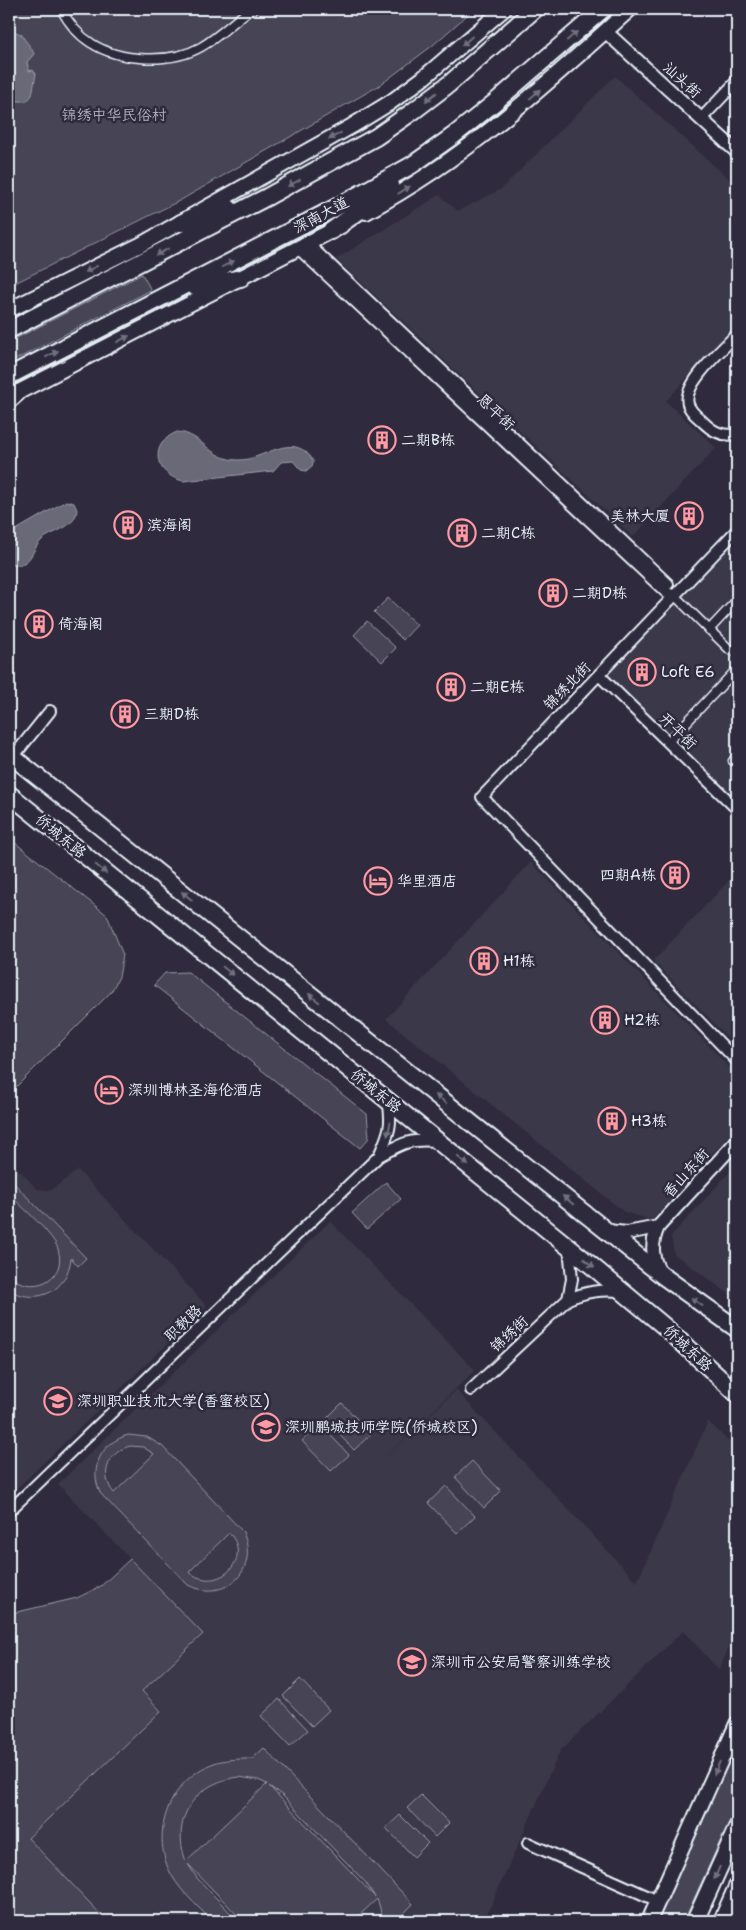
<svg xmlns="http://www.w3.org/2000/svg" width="746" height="1930" font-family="'Shantell Sans','LXGW WenKai TC',sans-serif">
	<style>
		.built { fill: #3b3749 }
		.green { fill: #464455; stroke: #979aa6; fill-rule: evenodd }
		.water { fill: #696978; stroke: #9c9fab }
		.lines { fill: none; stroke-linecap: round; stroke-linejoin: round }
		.pedestrian-casing { stroke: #e8f1f8; stroke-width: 11 }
		.minor-casing { stroke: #e8f1f8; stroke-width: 14 }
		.tertiary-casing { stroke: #e8f1f8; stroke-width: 16 }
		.secondary-casing { stroke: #e8f1f8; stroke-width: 18 }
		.primary-casing { stroke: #e8f1f8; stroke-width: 20 }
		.pedestrian { stroke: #2f2a3d; stroke-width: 8 }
		.minor { stroke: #2f2a3d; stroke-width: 10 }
		.tertiary { stroke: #2f2a3d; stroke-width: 12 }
		.secondary { stroke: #2f2a3d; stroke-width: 14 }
		.primary { stroke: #2f2a3d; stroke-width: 16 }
		.oneway { fill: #70707e }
		.labels { text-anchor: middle; stroke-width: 5; stroke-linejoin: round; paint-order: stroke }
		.street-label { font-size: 15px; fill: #e8f1f8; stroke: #2f2a3d }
		.park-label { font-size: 15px; fill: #afb4bf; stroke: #2f2a3d }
		.poi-label { font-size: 15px; fill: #e8f1f8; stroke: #2f2a3d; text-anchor: start }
	</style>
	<rect width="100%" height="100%" fill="#2f2a3d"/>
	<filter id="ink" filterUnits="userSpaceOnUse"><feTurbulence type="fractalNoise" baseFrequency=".02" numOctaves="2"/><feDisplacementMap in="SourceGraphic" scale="10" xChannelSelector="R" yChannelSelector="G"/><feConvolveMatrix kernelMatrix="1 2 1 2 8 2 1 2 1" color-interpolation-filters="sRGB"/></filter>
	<g filter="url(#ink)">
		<!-- built -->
		<path class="built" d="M615,76L737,186V323L666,401L716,448L633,537L336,259L439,195L458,211L501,189Z
			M737,536V801L608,676Z
			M531,862L737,1075V1127L652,1220L624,1212L386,1019Z
			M737,872V1047L653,961Z
			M9,1159L37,1189L51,1190L78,1170L207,1306L9,1496Z
			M737,1164V1300L674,1254L671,1236Z
			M330,1221L475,1370L380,1463L456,1390L637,1582L708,1421L737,1450V1628L719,1670L683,1631L560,1751L484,1921H107L27,1838L161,1711L142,1691L202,1634L58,1484Z"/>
		<!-- green -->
		<path class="green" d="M9,9H474L432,46L380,85L181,200L9,286Z
			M142,274L151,290L9,363V342Z
			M388,598L417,625L403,640L374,612Z
			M367,621L396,648L382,662L354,635Z
			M9,838L107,915L123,955L119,977L111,992L9,1094Z
			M188,972L367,1114L369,1138L360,1148L154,985L165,973Z
			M9,1178L86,1258L78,1266L71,1258C67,1291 40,1305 10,1291L9,1290V1275C30,1296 68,1281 58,1249C54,1235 21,1206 9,1194Z
			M386,1182L401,1199L367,1229L352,1213Z
			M342,1403L371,1434L354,1450L325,1420Z
			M320,1424L349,1455L331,1471L302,1441Z
			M128,1435L147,1437L162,1446L243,1532C260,1571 225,1603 188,1585L100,1493C89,1467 101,1443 128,1435ZM130,1446L143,1447L154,1454L114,1493C99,1475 108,1452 130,1446ZM229,1533C254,1558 218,1595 189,1572Z
			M472,1461L501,1491L484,1508L455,1477Z
			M446,1486L475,1516L457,1533L428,1503Z
			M130,1559L203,1634L142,1691L161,1711L28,1838L107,1921H9V1614L77,1598L101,1586Z
			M300,1679L329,1710L312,1726L283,1696Z
			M279,1699L308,1730L290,1746L261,1716Z
			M737,1736V1804L684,1921H653Z
			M264,1748L413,1904L401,1916V1921H382L380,1908L377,1899L353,1921H243L188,1864L197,1878L238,1921H212C197,1905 177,1889 168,1868C151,1827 172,1779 214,1763C226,1759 239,1759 252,1759ZM239,1777L258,1780L267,1784L186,1861C170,1819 195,1782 239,1777ZM269,1786L283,1796L366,1883L375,1897Z
			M421,1795L449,1823L435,1837L407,1808Z
			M400,1815L428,1843L414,1857L386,1828Z"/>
		<!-- water -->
		<path class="water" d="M9,23L10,29L22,35C24,40 31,46 34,54L27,62L29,71L33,70L36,74L32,95L27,101H11L12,93L9,89Z
			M177,432C202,433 209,460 238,460C264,461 292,429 313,460V465L306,471L301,470L293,461L281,462L273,471L183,481C154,474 148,444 177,432Z
			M66,501L74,503L77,510C75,528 55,530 43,539C34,546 33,558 24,563C19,566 14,566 9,564V534Z"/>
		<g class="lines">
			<!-- pedestrian casing -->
			<g class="pedestrian-casing">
				<path id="pedestrian" d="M61,9C68,22 78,35 91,43C120,62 171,64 201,47C217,38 232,23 247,12L254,9
					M321,9H341
					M675,596L730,650L737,652
					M709,630L737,600
					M668,742L737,669
					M733,761L737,756"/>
			</g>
			<!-- minor casing -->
			<g class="minor-casing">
				<path id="minor" d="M701,119L737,81
					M308,244L668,584
					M299,249L667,593L675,596
					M737,334C724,348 682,384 688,404C690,412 698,417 703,422C713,432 723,437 737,434
					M737,530L482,797L737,1061
					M599,675L737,809
					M13,757L50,711
					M379,1156C389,1133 393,1125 388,1100
					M568,1299L572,1279L569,1247
					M471,1390L568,1299C586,1292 600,1289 620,1291
					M9,1511L379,1156C403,1143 408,1139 436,1141
					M528,1843L658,1901"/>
			</g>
			<!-- tertiary casing -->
			<g class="tertiary-casing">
				<path id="tertiary" d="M605,31L737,152
					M607,1231L627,1233L658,1227
					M660,1272C651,1257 651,1243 658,1227L737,1141"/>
			</g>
			<!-- secondary casing -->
			<g class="secondary-casing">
				<path id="secondary" d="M366,212C465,159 547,84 630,9
					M9,310L140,245L352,126L391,102L422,79L504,9
					M9,397L341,226
					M649,1921L737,1724"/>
			</g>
			<!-- primary casing -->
			<g class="primary-casing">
				<path id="primary" d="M181,223L229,208
					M331,231L372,202L390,185
					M195,287L241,278
					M9,330L267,197L376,137L412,112L449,84L535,9
					M9,376L333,209L412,165L453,136L494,103L603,9
					M9,400L17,393
					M9,754L663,1276L737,1329
					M9,794L592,1266L665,1327L737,1394
					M695,1921L737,1828
					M722,1921L737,1887"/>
			</g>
			<!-- pedestrian -->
			<use href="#pedestrian" class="pedestrian"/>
			<!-- minor -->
			<use href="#minor" class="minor"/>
			<!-- tertiary -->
			<use href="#tertiary" class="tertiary"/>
			<!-- secondary -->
			<use href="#secondary" class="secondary"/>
			<!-- primary -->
			<use href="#primary" class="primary"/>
		</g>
		<!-- one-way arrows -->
		<defs><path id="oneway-solid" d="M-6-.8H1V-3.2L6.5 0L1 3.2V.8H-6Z" transform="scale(1.25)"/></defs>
		<g class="oneway">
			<use href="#oneway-solid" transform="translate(572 36) rotate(-41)"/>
			<use href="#oneway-solid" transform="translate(467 41) rotate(138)"/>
			<use href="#oneway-solid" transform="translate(535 94) rotate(-41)"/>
			<use href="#oneway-solid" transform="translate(431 97) rotate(142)"/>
			<use href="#oneway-solid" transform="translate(335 136) rotate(151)"/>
			<use href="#oneway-solid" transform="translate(294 183) rotate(152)"/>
			<use href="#oneway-solid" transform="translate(404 190) rotate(-32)"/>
			<use href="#oneway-solid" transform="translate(162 252) rotate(152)"/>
			<use href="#oneway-solid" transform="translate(228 264) rotate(-27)"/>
			<use href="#oneway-solid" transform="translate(91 269) rotate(154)"/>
			<use href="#oneway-solid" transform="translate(123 339) rotate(-27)"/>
			<use href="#oneway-solid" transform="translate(52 354) rotate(-27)"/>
			<use href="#oneway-solid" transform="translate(101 869) rotate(39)"/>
			<use href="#oneway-solid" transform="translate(187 896) rotate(-141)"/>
			<use href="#oneway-solid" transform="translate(228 971) rotate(39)"/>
			<use href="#oneway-solid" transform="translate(314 998) rotate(-141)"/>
			<use href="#oneway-solid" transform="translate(441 1099) rotate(-141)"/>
			<use href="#oneway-solid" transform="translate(389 1129) rotate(102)"/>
			<use href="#oneway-solid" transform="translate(463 1161) rotate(39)"/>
			<use href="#oneway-solid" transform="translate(568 1200) rotate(-141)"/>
			<use href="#oneway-solid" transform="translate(589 1263) rotate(39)"/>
			<use href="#oneway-solid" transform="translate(697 1302) rotate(-145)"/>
			<use href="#oneway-solid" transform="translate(717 1768) rotate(114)"/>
			<use href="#oneway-solid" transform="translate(717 1873) rotate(114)"/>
		</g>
	</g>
	<!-- icons -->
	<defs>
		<g id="building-ring" transform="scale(1.4375)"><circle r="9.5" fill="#2f2a3d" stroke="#ff9aa2" stroke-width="1.5"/><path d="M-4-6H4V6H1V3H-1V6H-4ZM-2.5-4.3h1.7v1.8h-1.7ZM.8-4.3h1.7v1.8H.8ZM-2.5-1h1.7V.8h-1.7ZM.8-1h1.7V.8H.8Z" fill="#ff9aa2"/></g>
		<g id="hotel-ring" transform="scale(1.4375)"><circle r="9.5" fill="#2f2a3d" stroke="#ff9aa2" stroke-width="1.5"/><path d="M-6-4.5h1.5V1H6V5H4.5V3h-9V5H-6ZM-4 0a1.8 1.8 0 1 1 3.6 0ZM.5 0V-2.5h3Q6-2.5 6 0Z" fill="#ff9aa2"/></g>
		<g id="university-ring" transform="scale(1.4375)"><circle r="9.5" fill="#2f2a3d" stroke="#ff9aa2" stroke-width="1.5"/><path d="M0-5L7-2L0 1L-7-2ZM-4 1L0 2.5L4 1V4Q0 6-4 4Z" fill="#ff9aa2"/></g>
		<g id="school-ring" transform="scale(1.4375)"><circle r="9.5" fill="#2f2a3d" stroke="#ff9aa2" stroke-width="1.5"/><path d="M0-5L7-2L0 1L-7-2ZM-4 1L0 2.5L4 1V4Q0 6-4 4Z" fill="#ff9aa2"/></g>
	</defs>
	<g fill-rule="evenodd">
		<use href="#building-ring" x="382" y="440"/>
		<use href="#building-ring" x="689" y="516"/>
		<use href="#building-ring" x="128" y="525"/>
		<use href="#building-ring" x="462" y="533"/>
		<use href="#building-ring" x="553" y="593"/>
		<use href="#building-ring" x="39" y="624"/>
		<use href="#building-ring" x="642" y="672"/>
		<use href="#building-ring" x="451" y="687"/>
		<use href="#building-ring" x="125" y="714"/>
		<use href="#building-ring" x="675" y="875"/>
		<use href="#hotel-ring" x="378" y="881"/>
		<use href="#building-ring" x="484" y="961"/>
		<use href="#building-ring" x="605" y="1020"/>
		<use href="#hotel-ring" x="109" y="1090"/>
		<use href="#building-ring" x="612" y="1121"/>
		<use href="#university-ring" x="58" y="1401"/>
		<use href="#school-ring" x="266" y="1427"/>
		<use href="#school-ring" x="412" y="1662"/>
	</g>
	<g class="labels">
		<!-- street labels -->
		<g class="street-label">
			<text transform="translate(682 80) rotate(42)" y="5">汕头街</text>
			<text transform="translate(321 215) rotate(-28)" y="5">深南大道</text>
			<text transform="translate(496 412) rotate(43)" y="5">恩平街</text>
			<text transform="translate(567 686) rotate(-46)" y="5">锦绣北街</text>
			<text transform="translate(678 731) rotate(44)" y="5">开平街</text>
			<text transform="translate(61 836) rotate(39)" y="5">侨城东路</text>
			<text transform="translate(376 1091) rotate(39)" y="5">侨城东路</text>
			<text transform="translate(686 1173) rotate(-48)" y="5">香山东街</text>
			<text transform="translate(183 1323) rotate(-44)" y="5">职教路</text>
			<text transform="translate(509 1334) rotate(-43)" y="5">锦绣街</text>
			<text transform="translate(688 1348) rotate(43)" y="5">侨城东路</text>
		</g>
		<!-- park labels -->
		<g class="park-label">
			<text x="114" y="120">锦绣中华民俗村</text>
		</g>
		<!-- poi labels -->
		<g class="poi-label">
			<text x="401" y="445">二期B栋</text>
			<text x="670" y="521" text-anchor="end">美林大厦</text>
			<text x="147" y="530">滨海阁</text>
			<text x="481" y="538">二期C栋</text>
			<text x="572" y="598">二期D栋</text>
			<text x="58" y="629">倚海阁</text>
			<text x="661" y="677">Loft E6</text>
			<text x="470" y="692">二期E栋</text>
			<text x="144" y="719">三期D栋</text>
			<text x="656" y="880" text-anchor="end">四期A栋</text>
			<text x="397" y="886">华里酒店</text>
			<text x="503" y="966">H1栋</text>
			<text x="624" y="1025">H2栋</text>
			<text x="128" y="1095">深圳博林圣海伦酒店</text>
			<text x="631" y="1126">H3栋</text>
			<text x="77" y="1406">深圳职业技术大学(香蜜校区)</text>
			<text x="285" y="1432">深圳鹏城技师学院(侨城校区)</text>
			<text x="431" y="1667">深圳市公安局警察训练学校</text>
		</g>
	</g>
	<!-- margin -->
	<rect width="746" height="1930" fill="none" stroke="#2f2a3d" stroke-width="30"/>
	<rect x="15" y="15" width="716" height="1900" fill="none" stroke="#e8f1f8" stroke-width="2" filter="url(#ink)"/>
</svg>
